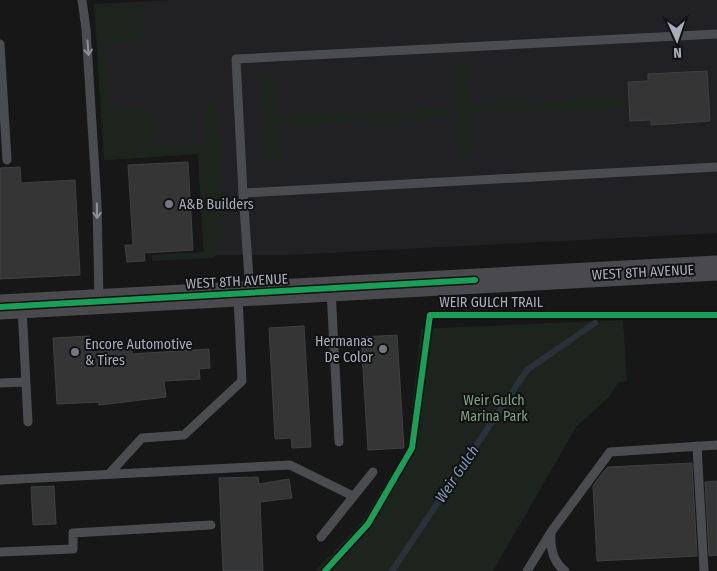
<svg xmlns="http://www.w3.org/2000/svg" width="717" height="571" font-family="'Fira Sans Condensed',sans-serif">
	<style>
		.built { fill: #212123 }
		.green { fill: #1d241e }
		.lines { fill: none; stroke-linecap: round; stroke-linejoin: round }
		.stream { stroke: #2a3239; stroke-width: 6 }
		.building { fill: #353536; stroke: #3f4043 }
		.service { stroke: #4b4c50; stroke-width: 9 }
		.secondary { stroke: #4a4a4e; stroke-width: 25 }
		.cycleway-casing { stroke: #111113; stroke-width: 9 }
		.cycleway { stroke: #1a9f57; stroke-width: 6 }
		.oneway { stroke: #8c9099 }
		.poi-dot { fill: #757880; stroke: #111113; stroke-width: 2 }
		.labels { text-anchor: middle; stroke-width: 4; stroke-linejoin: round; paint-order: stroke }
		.poi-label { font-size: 14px; fill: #a8adb8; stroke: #111113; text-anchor: start }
		.street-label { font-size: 14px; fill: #a8adb8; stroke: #111113 }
		.park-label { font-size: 14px; fill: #7fa381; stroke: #111113 }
		.water-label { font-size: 15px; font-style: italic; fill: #7f9bb3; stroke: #111113 }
	</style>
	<rect width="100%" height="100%" fill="#171717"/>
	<!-- built -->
	<path class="built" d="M173,0H717V233L288,255H204L198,154L104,160L94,4Z"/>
	<!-- green -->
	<path class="green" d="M142,4L144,42L104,44L108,110L151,107L154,147L205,144L203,103L217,102L225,236L214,258L152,261V255L204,252L198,154L104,160L95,7Z
		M467,65L470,106L626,97L627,107L471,115L472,155L459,156L454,66Z
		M273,74L276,117L448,108L449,117L278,126L279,166L266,167L261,75Z
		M623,320L627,381L618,383L609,397L576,427L493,571H315L363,521L408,446L421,329Z"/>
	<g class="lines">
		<!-- stream -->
		<path class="stream" d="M392,571L527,370L595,323"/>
	</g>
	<!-- building -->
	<path class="building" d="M707,71L710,121L651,125V120L630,121L628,82L648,81V74Z
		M188,162L193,250L144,253L145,261L127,262L125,245H133L128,165Z
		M20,167L21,183L75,180L80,275L0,279V168Z
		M304,326L311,447L292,448L291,438L275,439L269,328Z
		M397,335L404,448L368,450L361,337Z
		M89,336L90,350L132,346V354L209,349L210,368L199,369L200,379L164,381L166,397L99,405V402L57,404L53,338Z
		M692,463L697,556L597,561L593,486L603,472L608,467Z
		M258,477L259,484L289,479L292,498L260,502L263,571H223L219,478Z
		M717,481V555L709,556L705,482Z
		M54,486L56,524L33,525L31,487Z"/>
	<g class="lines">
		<!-- service -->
		<path class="service" d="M82,0L86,29L97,204L99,299
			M717,34L236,59L243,193L717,167
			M0,44L7,160
			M243,193L250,292
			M331,290L339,442
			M22,308L28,422
			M0,383L26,382
			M697,446L704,571
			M109,474L142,438L184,435L242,381L238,296
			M0,480L290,465L353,496
			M551,533C550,548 553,562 565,571
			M321,537L373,472
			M0,552L73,549V533L211,525
			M527,571L551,532L610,452L717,445"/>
		<!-- secondary -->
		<path class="secondary" d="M0,307L717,268"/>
		<!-- cycleway casing -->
		<g class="cycleway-casing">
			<path id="cycleway" d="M0,307L475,280
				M325,571L368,524L412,448L430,315H717"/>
		</g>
		<!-- cycleway -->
		<use href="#cycleway" class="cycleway"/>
	</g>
	<!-- one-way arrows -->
	<defs><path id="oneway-shaft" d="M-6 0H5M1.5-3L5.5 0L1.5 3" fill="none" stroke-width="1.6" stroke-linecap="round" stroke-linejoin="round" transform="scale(1.25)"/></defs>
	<g class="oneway">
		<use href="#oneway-shaft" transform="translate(88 48) rotate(86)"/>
		<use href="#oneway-shaft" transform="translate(97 211) rotate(89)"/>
	</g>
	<!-- markers -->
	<g class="poi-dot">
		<circle cx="169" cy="204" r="5"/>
		<circle cx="383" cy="349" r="5"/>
		<circle cx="75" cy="352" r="5"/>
	</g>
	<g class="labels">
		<!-- poi labels -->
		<g class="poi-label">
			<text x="179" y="209">A&amp;B Builders</text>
			<text x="373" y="346" text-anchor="end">Hermanas<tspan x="373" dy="16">De Color</tspan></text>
			<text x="85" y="349">Encore Automotive<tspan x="85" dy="16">&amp; Tires</tspan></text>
		</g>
		<!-- street labels -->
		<g class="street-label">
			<text transform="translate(643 272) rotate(-3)" y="5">WEST 8TH AVENUE</text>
			<text transform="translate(237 281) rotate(-3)" y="5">WEST 8TH AVENUE</text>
			<text x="491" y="307">WEIR GULCH TRAIL</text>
		</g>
		<!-- park labels -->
		<g class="park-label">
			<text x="494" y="405">Weir Gulch<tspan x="494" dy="16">Marina Park</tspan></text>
		</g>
		<!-- water labels -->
		<g class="water-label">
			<text transform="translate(457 474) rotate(-56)" y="5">Weir Gulch</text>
		</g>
	</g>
	<!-- north arrow -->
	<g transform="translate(677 40) rotate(177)" stroke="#111113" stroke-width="4" paint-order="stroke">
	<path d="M0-4L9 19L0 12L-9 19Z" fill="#a8adb8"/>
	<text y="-8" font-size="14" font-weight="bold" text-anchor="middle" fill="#a8adb8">N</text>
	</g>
</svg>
